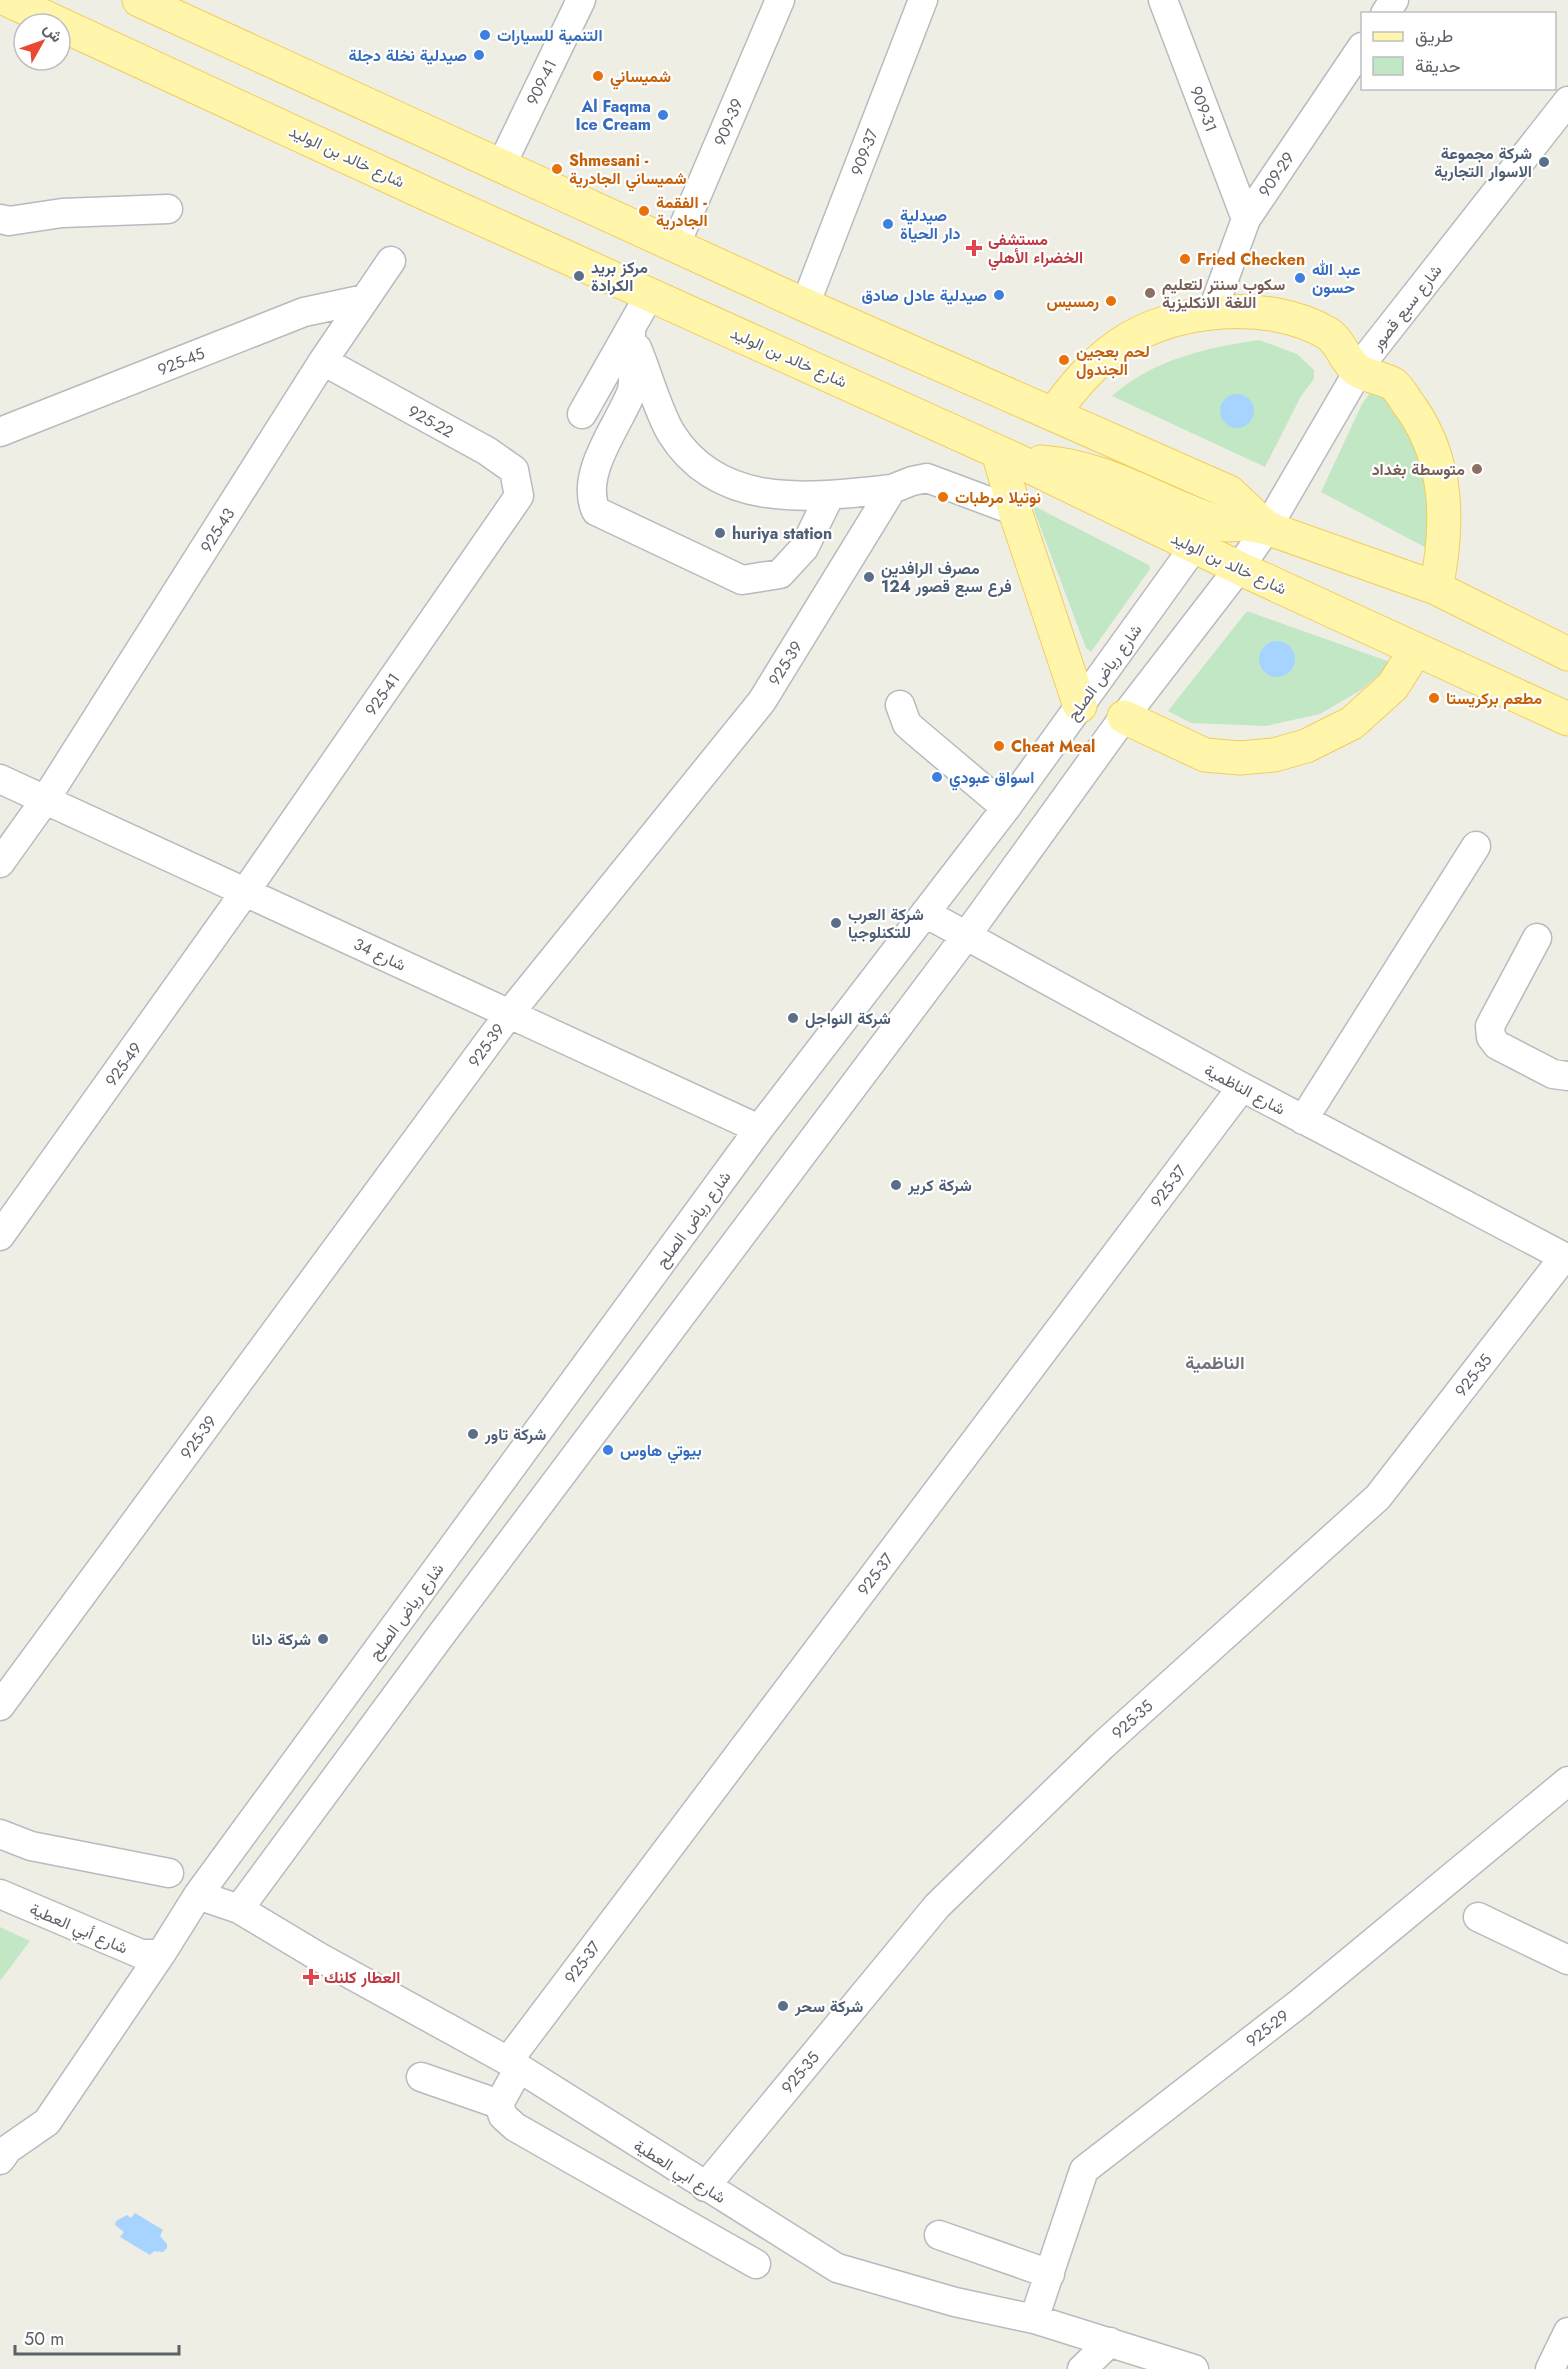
<svg xmlns="http://www.w3.org/2000/svg" width="1568" height="2369" font-family="Jost,Vazirmatn,sans-serif">
	<style>
		.green { fill: #c2e7c4 }
		.water { fill: #a6d4ff }
		.lines { fill: none; stroke-linecap: round; stroke-linejoin: round }
		.minor-casing { stroke: #b8babf; stroke-width: 31 }
		.major-casing { stroke: #f1ce5c; stroke-width: 35 }
		.minor { stroke: #fff; stroke-width: 28 }
		.major { stroke: #fff5ab; stroke-width: 33 }
		.shop-dot { fill: #3f7fe0; stroke: #fff; stroke-width: 2 }
		.food-dot { fill: #e8710a; stroke: #fff; stroke-width: 2 }
		.service-dot { fill: #5c6f8a; stroke: #fff; stroke-width: 2 }
		.health-dot { fill: #e0444e; stroke: #fff; stroke-width: 2 }
		.education-dot { fill: #8d6e63; stroke: #fff; stroke-width: 2 }
		.labels { text-anchor: middle; stroke-width: 4.5; stroke-linejoin: round; paint-order: stroke }
		.shop-label { font-size: 16px; font-weight: bold; fill: #366cbe; stroke: #fff; text-anchor: start }
		.food-label { font-size: 16px; font-weight: bold; fill: #c56008; stroke: #fff; text-anchor: start }
		.street-label { font-size: 16px; fill: #5d6066; stroke: #fff }
		.service-label { font-size: 16px; font-weight: bold; fill: #4e5e75; stroke: #fff; text-anchor: start }
		.health-label { font-size: 16px; font-weight: bold; fill: #be3a42; stroke: #fff; text-anchor: start }
		.education-label { font-size: 16px; font-weight: bold; fill: #785e54; stroke: #fff; text-anchor: start }
		.neighbourhood-label { font-size: 18px; font-weight: bold; fill: #6e7278; stroke: #fff }
	</style>
	<rect width="100%" height="100%" fill="#efeee5"/>
	<!-- green -->
	<path class="green" d="M1259,340L1297,354L1314,370V379L1301,396L1265,467L1112,396C1154,359 1205,348 1259,340Z
		M1373,389C1424,430 1427,492 1436,553L1321,492L1362,404Z
		M1032,505L1149,565L1150,569L1091,652L1086,648Z
		M1247,611L1393,663L1361,690L1320,714L1266,726L1191,723L1168,711Z
		M0,1927L30,1941L0,1981Z"/>
	<!-- water -->
	<path class="water" d="M1220 411a17 17 0 1 1 34 0a17 17 0 1 1-34 0Z
		M1259 659a18 18 0 1 1 36 0a18 18 0 1 1-36 0Z
		M135,2213L163,2230L160,2236L167,2244V2248L163,2252L154,2251L150,2255L120,2237L124,2232L115,2225L116,2221L127,2215L131,2218Z"/>
	<g class="lines">
		<!-- minor casing -->
		<g class="minor-casing">
			<path id="minor" d="M1163,0L1246,219
				M1385,14L1394,0
				M502,164L581,0
				M0,219L9,221L62,213L168,209
				M676,244L780,0
				M805,305L923,0
				M1212,312L1246,219L1362,47
				M631,332C631,347 636,380 631,393C618,426 579,474 596,511L742,580L780,574L804,548L830,495
				M637,348C648,374 657,409 671,433C720,512 814,497 892,489
				M582,414L650,294
				M0,432L304,312L365,299
				M900,705L907,724L916,732L1006,808
				M0,779L759,1129
				M0,863L45,800L323,361L391,261
				M925,913L1242,1087L1568,1259
				M1537,938L1490,1026L1491,1037L1497,1045L1553,1074L1568,1076
				M1303,1120L1476,846
				M0,1236L245,892L519,496L514,470L487,451L323,361
				M0,1706L509,1014L762,701L892,489L912,481L927,478L1015,511
				M0,1834L31,1846L169,1873
				M0,1894L141,1954H161L198,1895L759,1129L1006,808L1194,547
				M198,1895L239,1909L319,1957L508,2061L837,2268L955,2302L1034,2319L1194,2369
				M239,1909L438,1639L966,936L1124,717L1239,568L1267,528L1366,358L1568,101
				M1478,1917L1568,1960
				M508,2061L1242,1087
				M519,2068L499,2104L503,2116L515,2127L756,2264
				M421,2077L499,2104
				M0,2160L8,2149L47,2122L161,1954
				M705,2187L937,1906L1102,1746L1378,1497L1564,1257
				M939,2235L1050,2274
				M1034,2319L1084,2170L1301,2002L1568,1781
				M1082,2369L1110,2342
				M1550,2369L1568,2332"/>
		</g>
		<!-- major casing -->
		<g class="major-casing">
			<path id="major" d="M8,0L431,196L1016,460L1239,568L1568,719
				M139,0L805,305L1229,492L1267,528L1436,588L1568,654
				M1054,413C1073,387 1092,364 1119,345C1173,307 1270,299 1327,333C1341,341 1345,363 1359,371C1369,377 1383,378 1393,384C1400,389 1406,402 1412,409C1449,463 1449,526 1436,588
				M998,452L1015,511L1080,706
				M1041,462C1111,467 1162,506 1226,525L1246,524L1267,528
				M1124,717L1205,755L1240,758L1274,755L1306,746L1352,723L1393,686L1415,651"/>
		</g>
		<!-- minor -->
		<use href="#minor" class="minor"/>
		<!-- major -->
		<use href="#major" class="major"/>
	</g>
	<!-- markers -->
	<g class="shop-dot">
		<circle cx="485" cy="35" r="6"/>
		<circle cx="479" cy="55" r="6"/>
		<circle cx="663" cy="115" r="6"/>
		<circle cx="888" cy="224" r="6"/>
		<circle cx="1300" cy="278" r="6"/>
		<circle cx="999" cy="295" r="6"/>
		<circle cx="937" cy="777" r="6"/>
		<circle cx="608" cy="1450" r="6"/>
	</g>
	<g class="food-dot">
		<circle cx="598" cy="76" r="6"/>
		<circle cx="557" cy="169" r="6"/>
		<circle cx="644" cy="211" r="6"/>
		<circle cx="1185" cy="259" r="6"/>
		<circle cx="1111" cy="301" r="6"/>
		<circle cx="1064" cy="360" r="6"/>
		<circle cx="943" cy="497" r="6"/>
		<circle cx="1434" cy="698" r="6"/>
		<circle cx="999" cy="746" r="6"/>
	</g>
	<g class="service-dot">
		<circle cx="1544" cy="162" r="6"/>
		<circle cx="579" cy="276" r="6"/>
		<circle cx="720" cy="533" r="6"/>
		<circle cx="869" cy="577" r="6"/>
		<circle cx="836" cy="923" r="6"/>
		<circle cx="793" cy="1018" r="6"/>
		<circle cx="896" cy="1185" r="6"/>
		<circle cx="473" cy="1434" r="6"/>
		<circle cx="323" cy="1639" r="6"/>
		<circle cx="783" cy="2006" r="6"/>
	</g>
	<g class="health-dot">
		<path d="M971 239h6v6h6v6h-6v6h-6v-6h-6v-6h6z"/>
		<path d="M308 1968h6v6h6v6h-6v6h-6v-6h-6v-6h6z"/>
	</g>
	<g class="education-dot">
		<circle cx="1150" cy="293" r="6"/>
		<circle cx="1477" cy="469" r="6"/>
	</g>
	<g class="labels">
		<!-- shop labels -->
		<g class="shop-label">
			<text x="497" y="41">التنمية للسيارات</text>
			<text x="467" y="61" text-anchor="end">صيدلية نخلة دجلة</text>
			<text x="651" y="112" text-anchor="end">Al Faqma<tspan x="651" dy="18">Ice Cream</tspan></text>
			<text x="900" y="221">صيدلية<tspan x="900" dy="18">دار الحياة</tspan></text>
			<text x="1312" y="275">عبد الله<tspan x="1312" dy="18">حسون</tspan></text>
			<text x="987" y="301" text-anchor="end">صيدلية عادل صادق</text>
			<text x="949" y="783">اسواق عبودي</text>
			<text x="620" y="1456">بيوتي هاوس</text>
		</g>
		<!-- food labels -->
		<g class="food-label">
			<text x="610" y="82">شميساني</text>
			<text x="569" y="166">Shmesani -<tspan x="569" dy="18">شميساني الجادرية</tspan></text>
			<text x="656" y="208">الفقمة -<tspan x="656" dy="18">الجادرية</tspan></text>
			<text x="1197" y="265">Fried Checken</text>
			<text x="1099" y="307" text-anchor="end">رمسيس</text>
			<text x="1076" y="357">لحم بعجين<tspan x="1076" dy="18">الجندول</tspan></text>
			<text x="955" y="503">نوتيلا مرطبات</text>
			<text x="1446" y="704">مطعم بركريستا</text>
			<text x="1011" y="752">Cheat Meal</text>
		</g>
		<!-- street labels -->
		<g class="street-label">
			<text transform="translate(541 82) rotate(-64)" y="6">909-41</text>
			<text transform="translate(1204 109) rotate(69)" y="6">909-31</text>
			<text transform="translate(728 122) rotate(-67)" y="6">909-39</text>
			<text transform="translate(864 152) rotate(-69)" y="6">909-37</text>
			<text transform="translate(347 156) rotate(25)" y="6">شارع خالد بن الوليد</text>
			<text transform="translate(1276 174) rotate(-56)" y="6">909-29</text>
			<text transform="translate(1406 307) rotate(-52)" y="6">شارع سبع قصور</text>
			<text transform="translate(789 357) rotate(24)" y="6">شارع خالد بن الوليد</text>
			<text transform="translate(181 361) rotate(-22)" y="6">925-45</text>
			<text transform="translate(431 421) rotate(29)" y="6">925-22</text>
			<text transform="translate(217 530) rotate(-58)" y="6">925-43</text>
			<text transform="translate(1229 563) rotate(25)" y="6">شارع خالد بن الوليد</text>
			<text transform="translate(785 663) rotate(-58)" y="6">925-39</text>
			<text transform="translate(1104 672) rotate(-54)" y="6">شارع رياض الصلح</text>
			<text transform="translate(382 694) rotate(-55)" y="6">925-41</text>
			<text transform="translate(380 954) rotate(25)" y="6">شارع 34</text>
			<text transform="translate(486 1045) rotate(-54)" y="6">925-39</text>
			<text transform="translate(123 1064) rotate(-54)" y="6">925-49</text>
			<text transform="translate(1245 1089) rotate(28)" y="6">شارع الناظمية</text>
			<text transform="translate(1168 1186) rotate(-53)" y="6">925-37</text>
			<text transform="translate(693 1219) rotate(-54)" y="6">شارع رياض الصلح</text>
			<text transform="translate(1473 1375) rotate(-52)" y="6">925-35</text>
			<text transform="translate(198 1437) rotate(-54)" y="6">925-39</text>
			<text transform="translate(875 1574) rotate(-53)" y="6">925-37</text>
			<text transform="translate(406 1611) rotate(-54)" y="6">شارع رياض الصلح</text>
			<text transform="translate(1132 1719) rotate(-42)" y="6">925-35</text>
			<text transform="translate(79 1928) rotate(23)" y="6">شارع أبي العطية</text>
			<text transform="translate(582 1962) rotate(-53)" y="6">925-37</text>
			<text transform="translate(1267 2028) rotate(-38)" y="6">925-29</text>
			<text transform="translate(800 2072) rotate(-50)" y="6">925-35</text>
			<text transform="translate(680 2171) rotate(32)" y="6">شارع ابي العطية</text>
		</g>
		<!-- service labels -->
		<g class="service-label">
			<text x="1532" y="159" text-anchor="end">شركة مجموعة<tspan x="1532" dy="18">الاسوار التجارية</tspan></text>
			<text x="591" y="273">مركز بريد<tspan x="591" dy="18">الكرادة</tspan></text>
			<text x="732" y="539">huriya station</text>
			<text x="881" y="574">مصرف الرافدين<tspan x="881" dy="18">فرع سبع قصور 124</tspan></text>
			<text x="848" y="920">شركة العرب<tspan x="848" dy="18">للتكنلوجيا</tspan></text>
			<text x="805" y="1024">شركة النواجل</text>
			<text x="908" y="1191">شركة كرير</text>
			<text x="485" y="1440">شركة تاور</text>
			<text x="311" y="1645" text-anchor="end">شركة دانا</text>
			<text x="795" y="2012">شركة سحر</text>
		</g>
		<!-- health labels -->
		<g class="health-label">
			<text x="988" y="245">مستشفى<tspan x="988" dy="18">الخضراء الأهلي</tspan></text>
			<text x="324" y="1983">العطار كلنك</text>
		</g>
		<!-- education labels -->
		<g class="education-label">
			<text x="1162" y="290">سكوب سنتر لتعليم<tspan x="1162" dy="18">اللغة الانكليزية</tspan></text>
			<text x="1465" y="475" text-anchor="end">متوسطة بغداد</text>
		</g>
		<!-- neighbourhood labels -->
		<g class="neighbourhood-label">
			<text x="1215" y="1369">الناظمية</text>
		</g>
	</g>
	<!-- legend -->
	<rect x="1361" y="12" width="195" height="78" fill="#ffffff" stroke="#bebfc2" stroke-width="1.5"/>
	<rect x="1373" y="32" width="30" height="9" fill="#fff5ab" stroke="#bebfc2" stroke-width="1.5"/>
	<text x="1415" y="42" font-size="18" fill="#5d6066">طريق</text>
	<rect x="1373" y="57" width="30" height="18" fill="#c2e7c4" stroke="#bebfc2" stroke-width="1.5"/>
	<text x="1415" y="72" font-size="18" fill="#5d6066">حديقة</text>
	<!-- north arrow -->
	<g transform="translate(42 42) rotate(50)"><circle r="28" fill="#ffffff" stroke="#bebfc2" stroke-width="1.5"/>
	<path d="M0-4.5L10 22L0 15L-10 22Z" fill="#e94832"/>
	<text y="-9" font-size="16" font-weight="bold" text-anchor="middle" fill="#5d6066">ش</text>
	</g>
	<!-- scale -->
	<path d="M15 2345v9h164v-9" fill="none" stroke="#5d6066" stroke-width="3"/>
	<text x="24" y="2345" font-size="18" fill="#5d6066" stroke="#ffffff" stroke-width="4.5" paint-order="stroke">50 m</text>
</svg>
